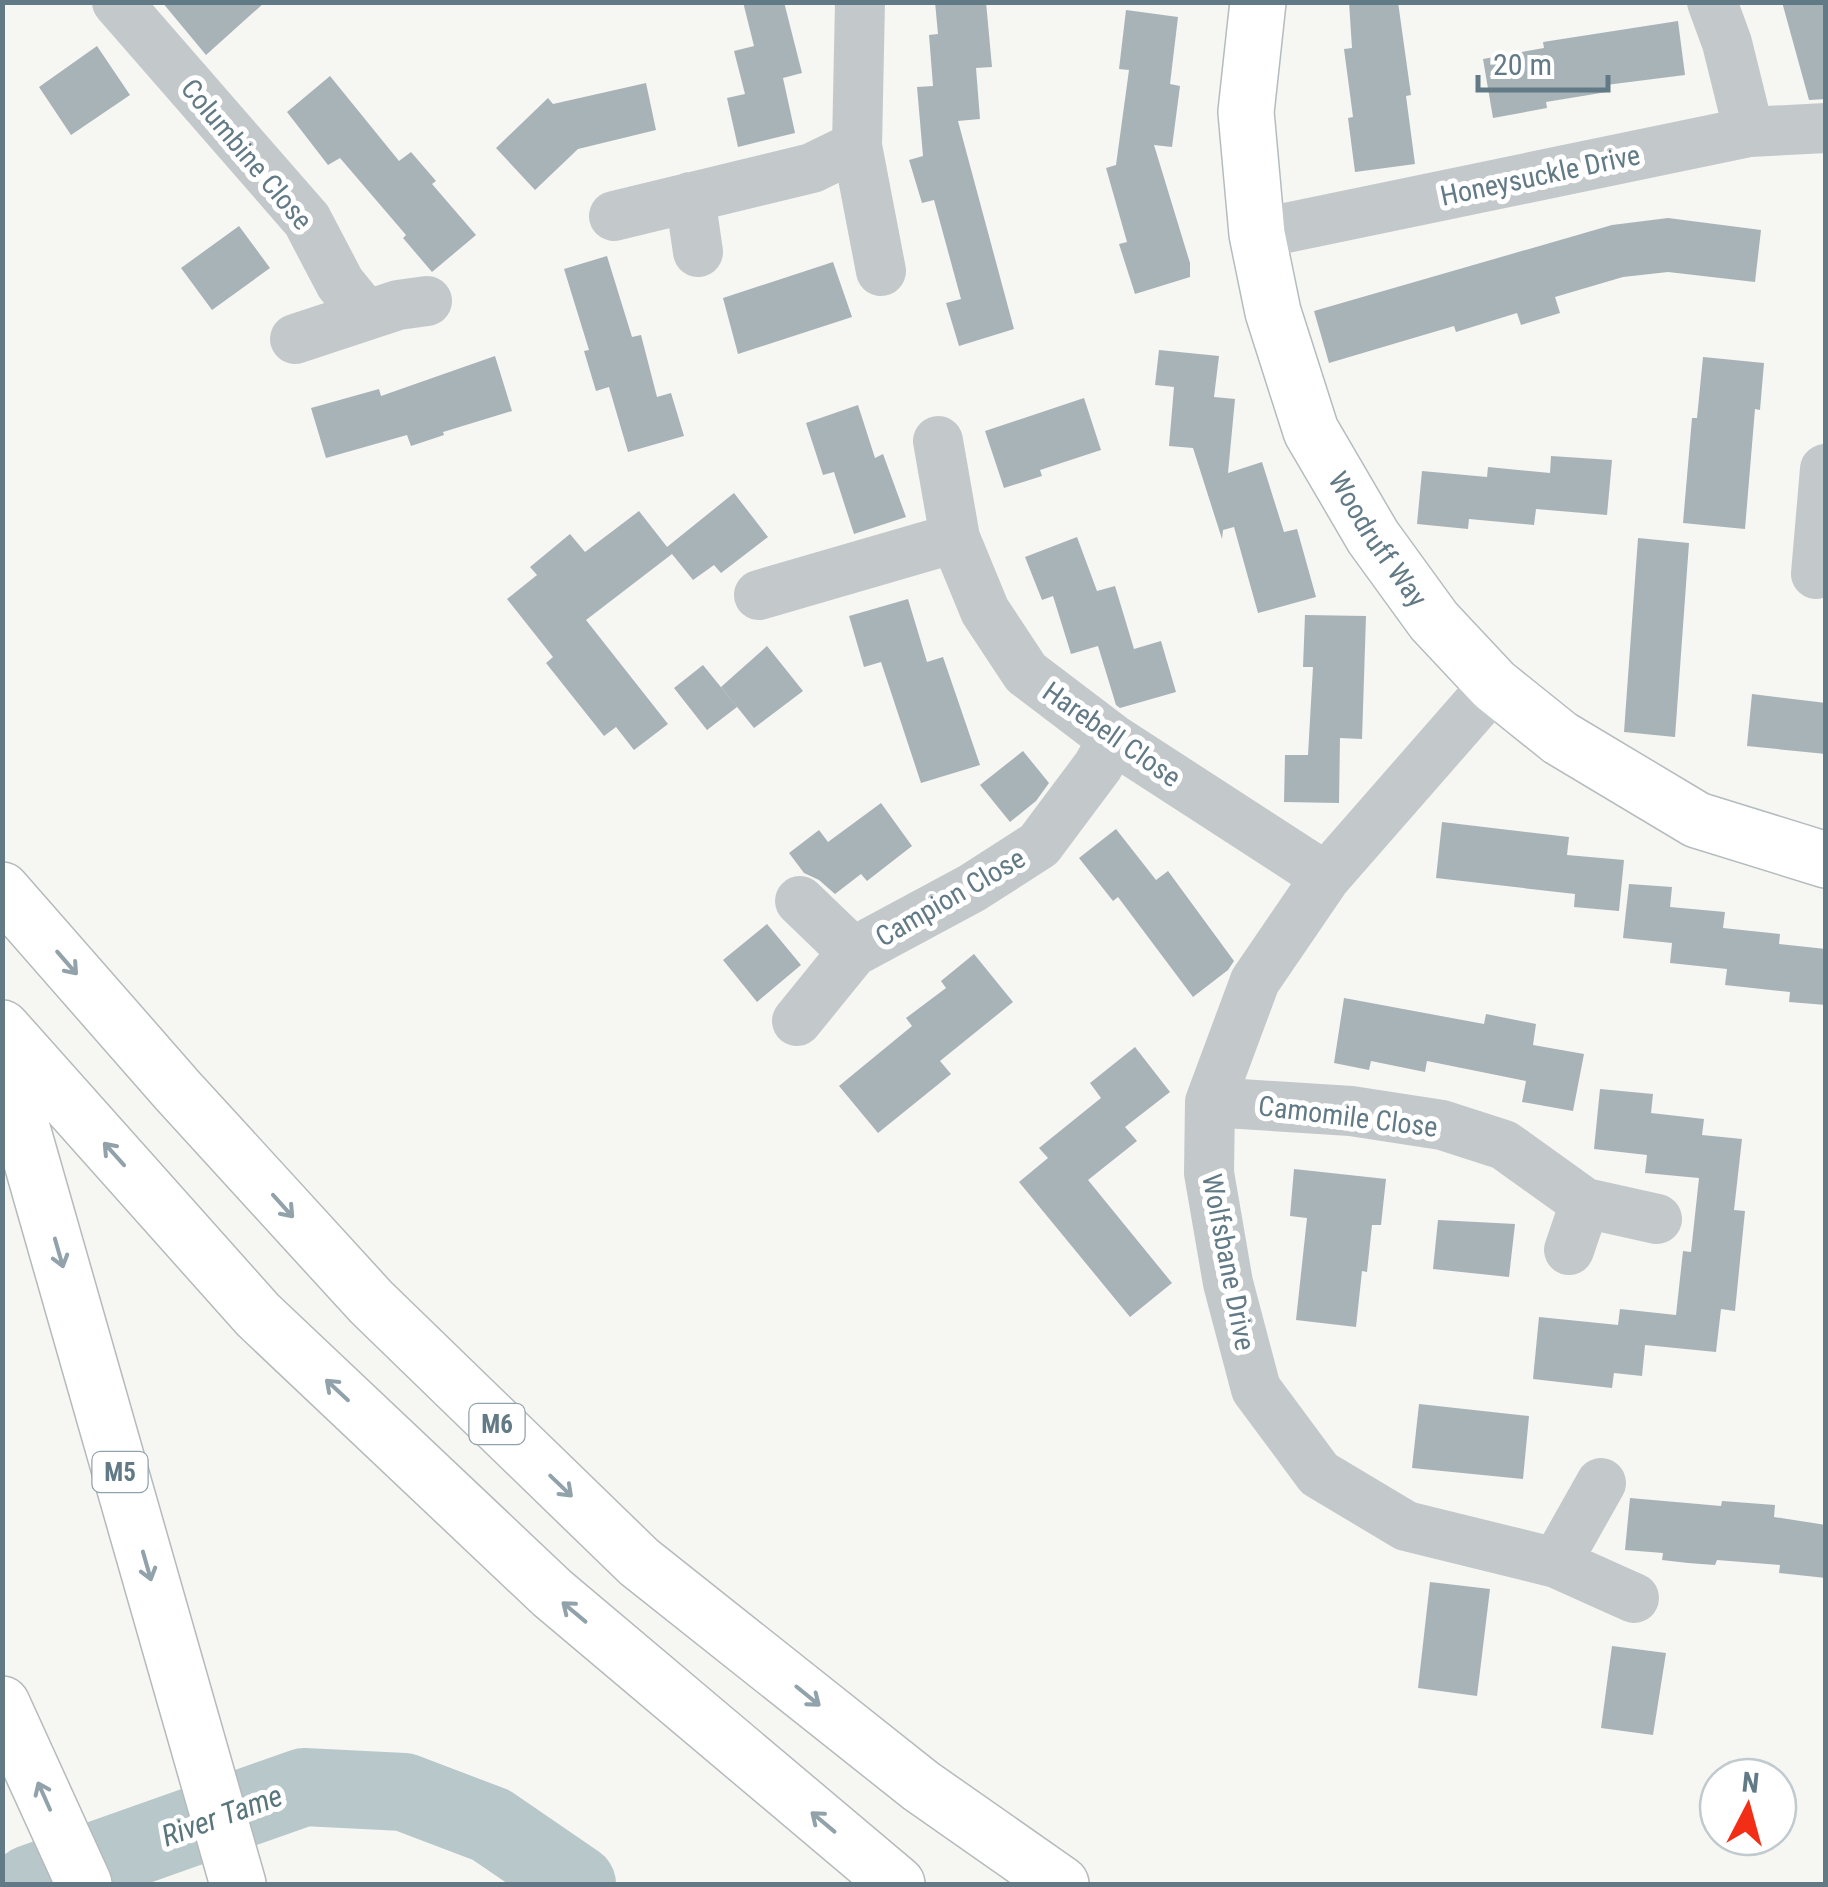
<svg xmlns="http://www.w3.org/2000/svg" width="1828" height="1887" font-family="'Roboto Condensed',sans-serif">
	<style>
		.lines { fill: none; stroke-linecap: round; stroke-linejoin: round }
		.river { stroke: #b8c8ca; stroke-width: 78 }
		.building { fill: #a8b3b8 }
		.secondary-casing { stroke: #b5bcbf; stroke-width: 58 }
		.highway-casing { stroke: #b5babc; stroke-width: 58 }
		.street { stroke: #c3c8cb; stroke-width: 50 }
		.secondary { stroke: #fff; stroke-width: 55 }
		.highway { stroke: #fff; stroke-width: 55 }
		.oneway { stroke: #91a2aa }
		.labels { text-anchor: middle; stroke-width: 10; stroke-linejoin: round; paint-order: stroke }
		.shield { fill: #fff; stroke: #91a2aa; stroke-width: 2.5 }
		.shield-label { font-size: 25px; font-weight: bold; fill: #627a86 }
		.street-label { font-size: 28px; fill: #627a86; stroke: #fff }
		.water-label { font-size: 30px; font-style: italic; fill: #59767c; stroke: #fff }
	</style>
	<rect width="100%" height="100%" fill="#f6f6f2"/>
	<g class="lines">
		<!-- river -->
		<path class="river" d="M30,1884L304,1787L404,1792L491,1825L577,1884"/>
	</g>
	<!-- building -->
	<path class="building" d="M162,2H265L206,55Z
		M743,2H784L802,73L783,78L795,133L738,147L727,98L745,94L734,51L754,46Z
		M935,2H986L992,67L976,68L980,119L958,121L1014,329L959,346L946,303L961,299L934,200L922,203L909,160L923,156L917,87L933,86L929,35L938,34Z
		M1349,2H1398L1411,95L1406,96L1415,164L1355,172L1348,118L1353,117L1344,49L1352,48Z
		M1782,2H1826V99L1809,100Z
		M1126,10L1178,17L1170,84L1180,86L1172,147L1154,145L1190,263V277L1135,294L1119,244L1127,242L1106,168L1116,165L1129,70L1119,69Z
		M1678,21L1685,75L1606,85L1607,92L1546,102L1547,108L1493,118L1483,59L1544,48L1543,42Z
		M97,46L130,95L71,135L39,87Z
		M330,76L399,161L411,152L436,181L432,184L476,235L432,272L403,238L406,235L340,158L328,165L287,112Z
		M646,83L656,130L578,149L535,190L496,148L548,98L553,104Z
		M1668,218L1761,230L1755,282L1668,272L1623,277L1555,297L1560,313L1521,325L1517,313L1456,332L1454,326L1329,363L1314,311L1612,225Z
		M239,226L270,268L212,310L181,268Z
		M607,256L632,337L641,335L657,397L671,393L684,436L628,452L609,387L596,391L584,351L589,350L564,269Z
		M833,262L852,317L738,354L723,298Z
		M1159,350L1219,356L1214,397L1235,399L1228,473L1262,462L1284,532L1297,529L1316,597L1258,613L1234,527L1223,530L1222,539L1193,448L1169,446L1174,387L1155,385Z
		M495,356L512,411L443,432L444,435L411,446L407,435L326,458L311,408L379,389L381,396Z
		M1703,357L1764,363L1760,410L1755,409L1745,529L1683,523L1692,418H1697Z
		M1084,398L1101,450L1040,470L1042,476L1004,488L985,431Z
		M858,405L875,458L883,454L906,517L854,534L834,472L823,475L806,423Z
		M1551,456L1612,460L1607,515L1536,509L1534,525L1469,519L1468,529L1417,524L1422,471L1487,477L1488,467L1550,473Z
		M734,493L768,537L721,573L714,565L693,580L672,554L586,620L668,724L634,750L616,727L604,736L546,663L553,657L507,599L537,575L530,567L570,534L585,552L639,511L671,552L667,547Z
		M1077,537L1097,591L1115,586L1134,649L1161,641L1176,692L1120,708L1116,705L1098,646L1071,654L1053,596L1042,600L1025,557Z
		M1638,538L1689,543L1675,737L1624,732Z
		M908,599L927,662L943,657L980,765L921,783L881,662L864,667L849,616Z
		M1305,615L1366,616L1362,739L1340,738L1339,803L1284,802L1285,755H1308L1313,667H1303Z
		M767,646L803,691L754,728L721,687Z
		M703,665L737,707L707,730L674,688Z
		M1752,694L1826,703V754L1747,746Z
		M1023,751L1049,783L1036,801L1010,822L980,785Z
		M881,803L912,846L867,881L861,874L835,894L819,880L804,873L789,853L819,830L828,842Z
		M1442,822L1569,837L1567,855L1624,860L1619,911L1574,907L1575,894L1436,878Z
		M1116,829L1156,880L1168,871L1234,961L1228,970L1193,997L1118,897L1113,901L1079,858Z
		M1629,884L1672,887L1670,907L1725,912L1723,928L1780,934L1779,944L1826,949V1005L1789,1002L1790,992L1725,985L1727,969L1670,963L1672,943L1623,938Z
		M767,924L801,965L757,1002L723,960Z
		M974,954L1013,1002L940,1061L951,1074L878,1133L839,1086L912,1026L906,1018L946,988L941,981Z
		M1344,998L1484,1024L1486,1014L1536,1024L1533,1045L1584,1054L1573,1111L1522,1102L1526,1081L1427,1061L1425,1072L1371,1061L1369,1070L1334,1063Z
		M1135,1047L1170,1092L1125,1127L1137,1141L1088,1180L1172,1283L1130,1317L1019,1182L1048,1158L1039,1148L1101,1098L1090,1083Z
		M1600,1089L1653,1094L1651,1113L1704,1119L1702,1135L1742,1139L1734,1210L1745,1211L1735,1311L1721,1309L1716,1352L1645,1345L1642,1376L1614,1373L1612,1388L1533,1379L1539,1317L1618,1325L1620,1309L1676,1315L1683,1251L1691,1252L1699,1178L1645,1173L1647,1155L1594,1149Z
		M1294,1169L1386,1179L1381,1225H1372L1367,1272L1362,1271L1356,1327L1296,1320L1307,1218L1290,1216Z
		M1438,1220L1515,1224L1509,1277L1433,1269Z
		M1419,1404L1529,1416L1523,1479L1412,1468Z
		M1630,1498L1721,1506L1722,1501L1775,1505L1774,1517L1826,1525V1578L1779,1573L1780,1565L1717,1560L1715,1565L1688,1563L1662,1560L1663,1553L1625,1550Z
		M1430,1582L1490,1589L1477,1696L1418,1688Z
		M1612,1646L1666,1653L1653,1735L1601,1728Z"/>
	<g class="lines">
		<!-- secondary casing -->
		<g class="secondary-casing">
			<g id="secondary">
				<path id="s1" d="M1258,2L1246,112L1257,234L1273,312L1311,431L1373,537L1434,621L1494,685L1560,738L1697,820L1826,860"/>
			</g>
		</g>
		<!-- highway casing -->
		<g class="highway-casing">
			<path id="highway" d="M2,890L178,1091L371,1302L639,1562L921,1786L1061,1884
				M2,1028L258,1315L552,1593L897,1884
				M2,1058L238,1884
				M2,1704L84,1884"/>
		</g>
		<!-- street -->
		<path class="street" d="M117,2L307,220L340,283L366,315
			M860,2L857,146L881,271
			M1712,2L1727,43L1749,132
			M690,197L698,252
			M614,216L812,168L857,146
			M1257,234L1749,132L1826,128
			M295,339L398,305L427,301
			M938,441L955,538L985,611L1026,673L1113,739L1326,877
			M1816,574L1825,469
			M759,595L955,538
			M1494,685L1326,877L1255,981L1210,1102L1209,1173L1228,1283L1256,1389L1319,1474L1406,1526L1556,1563L1634,1598
			M800,901L853,952
			M797,1021L853,952L972,888L1039,845L1098,766L1113,739
			M1210,1102L1351,1111L1442,1125L1504,1145L1585,1203L1657,1219
			M1569,1250L1585,1203
			M1556,1563L1601,1483"/>
		<!-- secondary -->
		<use href="#secondary" class="secondary"/>
		<!-- highway -->
		<use href="#highway" class="highway"/>
	</g>
	<!-- one-way arrows -->
	<defs><path id="oneway-shaft" d="M-6 0H5M1.5-3L5.5 0L1.5 3" fill="none" stroke-width="1.6" stroke-linecap="round" stroke-linejoin="round" transform="scale(2.5)"/></defs>
	<g class="oneway">
		<use href="#oneway-shaft" transform="translate(67 963) rotate(49)"/>
		<use href="#oneway-shaft" transform="translate(114 1154) rotate(-132)"/>
		<use href="#oneway-shaft" transform="translate(283 1206) rotate(48)"/>
		<use href="#oneway-shaft" transform="translate(59 1253) rotate(74)"/>
		<use href="#oneway-shaft" transform="translate(337 1390) rotate(-137)"/>
		<use href="#oneway-shaft" transform="translate(561 1486) rotate(44)"/>
		<use href="#oneway-shaft" transform="translate(147 1566) rotate(74)"/>
		<use href="#oneway-shaft" transform="translate(574 1612) rotate(-140)"/>
		<use href="#oneway-shaft" transform="translate(808 1696) rotate(39)"/>
		<use href="#oneway-shaft" transform="translate(44 1796) rotate(-114)"/>
		<use href="#oneway-shaft" transform="translate(823 1822) rotate(-140)"/>
	</g>
	<g class="labels">
		<!-- shield labels -->
		<g class="shield">
			<rect x="469.5" y="1404" width="55" height="40" rx="8"/>
			<rect x="92.5" y="1452" width="55" height="40" rx="8"/>
		</g>
		<g class="shield-label">
			<text x="497" y="1433">M6</text>
			<text x="120" y="1481">M5</text>
		</g>
		<!-- street labels -->
		<g class="street-label">
			<text transform="translate(247 154) rotate(50)" y="10">Columbine Close</text>
			<text transform="translate(1540 175) rotate(-12)" y="10">Honeysuckle Drive</text>
			<text dy="10" stroke="none"><textPath href="#s1" startOffset="565">Woodruff Way</textPath></text>
			<text transform="translate(1112 734) rotate(35)" y="10">Harebell Close</text>
			<text transform="translate(950 897) rotate(-30)" y="10">Campion Close</text>
			<text transform="translate(1348 1116) rotate(7)" y="10">Camomile Close</text>
			<text transform="translate(1229 1262) rotate(79)" y="10">Wolfsbane Drive</text>
		</g>
		<!-- water labels -->
		<g class="water-label">
			<text transform="translate(222 1816) rotate(-20)" y="10">River Tame</text>
		</g>
	</g>
	<!-- border -->
	<rect width="1828" height="1887" fill="none" stroke="#627a86" stroke-width="10"/>
	<!-- north arrow -->
	<g transform="translate(1748 1807) rotate(6)"><circle r="48" fill="#ffffff" stroke="#c0cacf" stroke-width="2.5"/>
	<path d="M0-8L18 38L0 25L-18 38Z" fill="#f22e16"/>
	<text y="-15" font-size="28" font-weight="bold" text-anchor="middle" fill="#627a86">N</text>
	</g>
	<!-- scale -->
	<path d="M1478 75v15h130v-15" fill="none" stroke="#627a86" stroke-width="5"/>
	<text x="1493" y="75" font-size="30" fill="#627a86" stroke="#ffffff" stroke-width="8" paint-order="stroke">20 m</text>
</svg>
